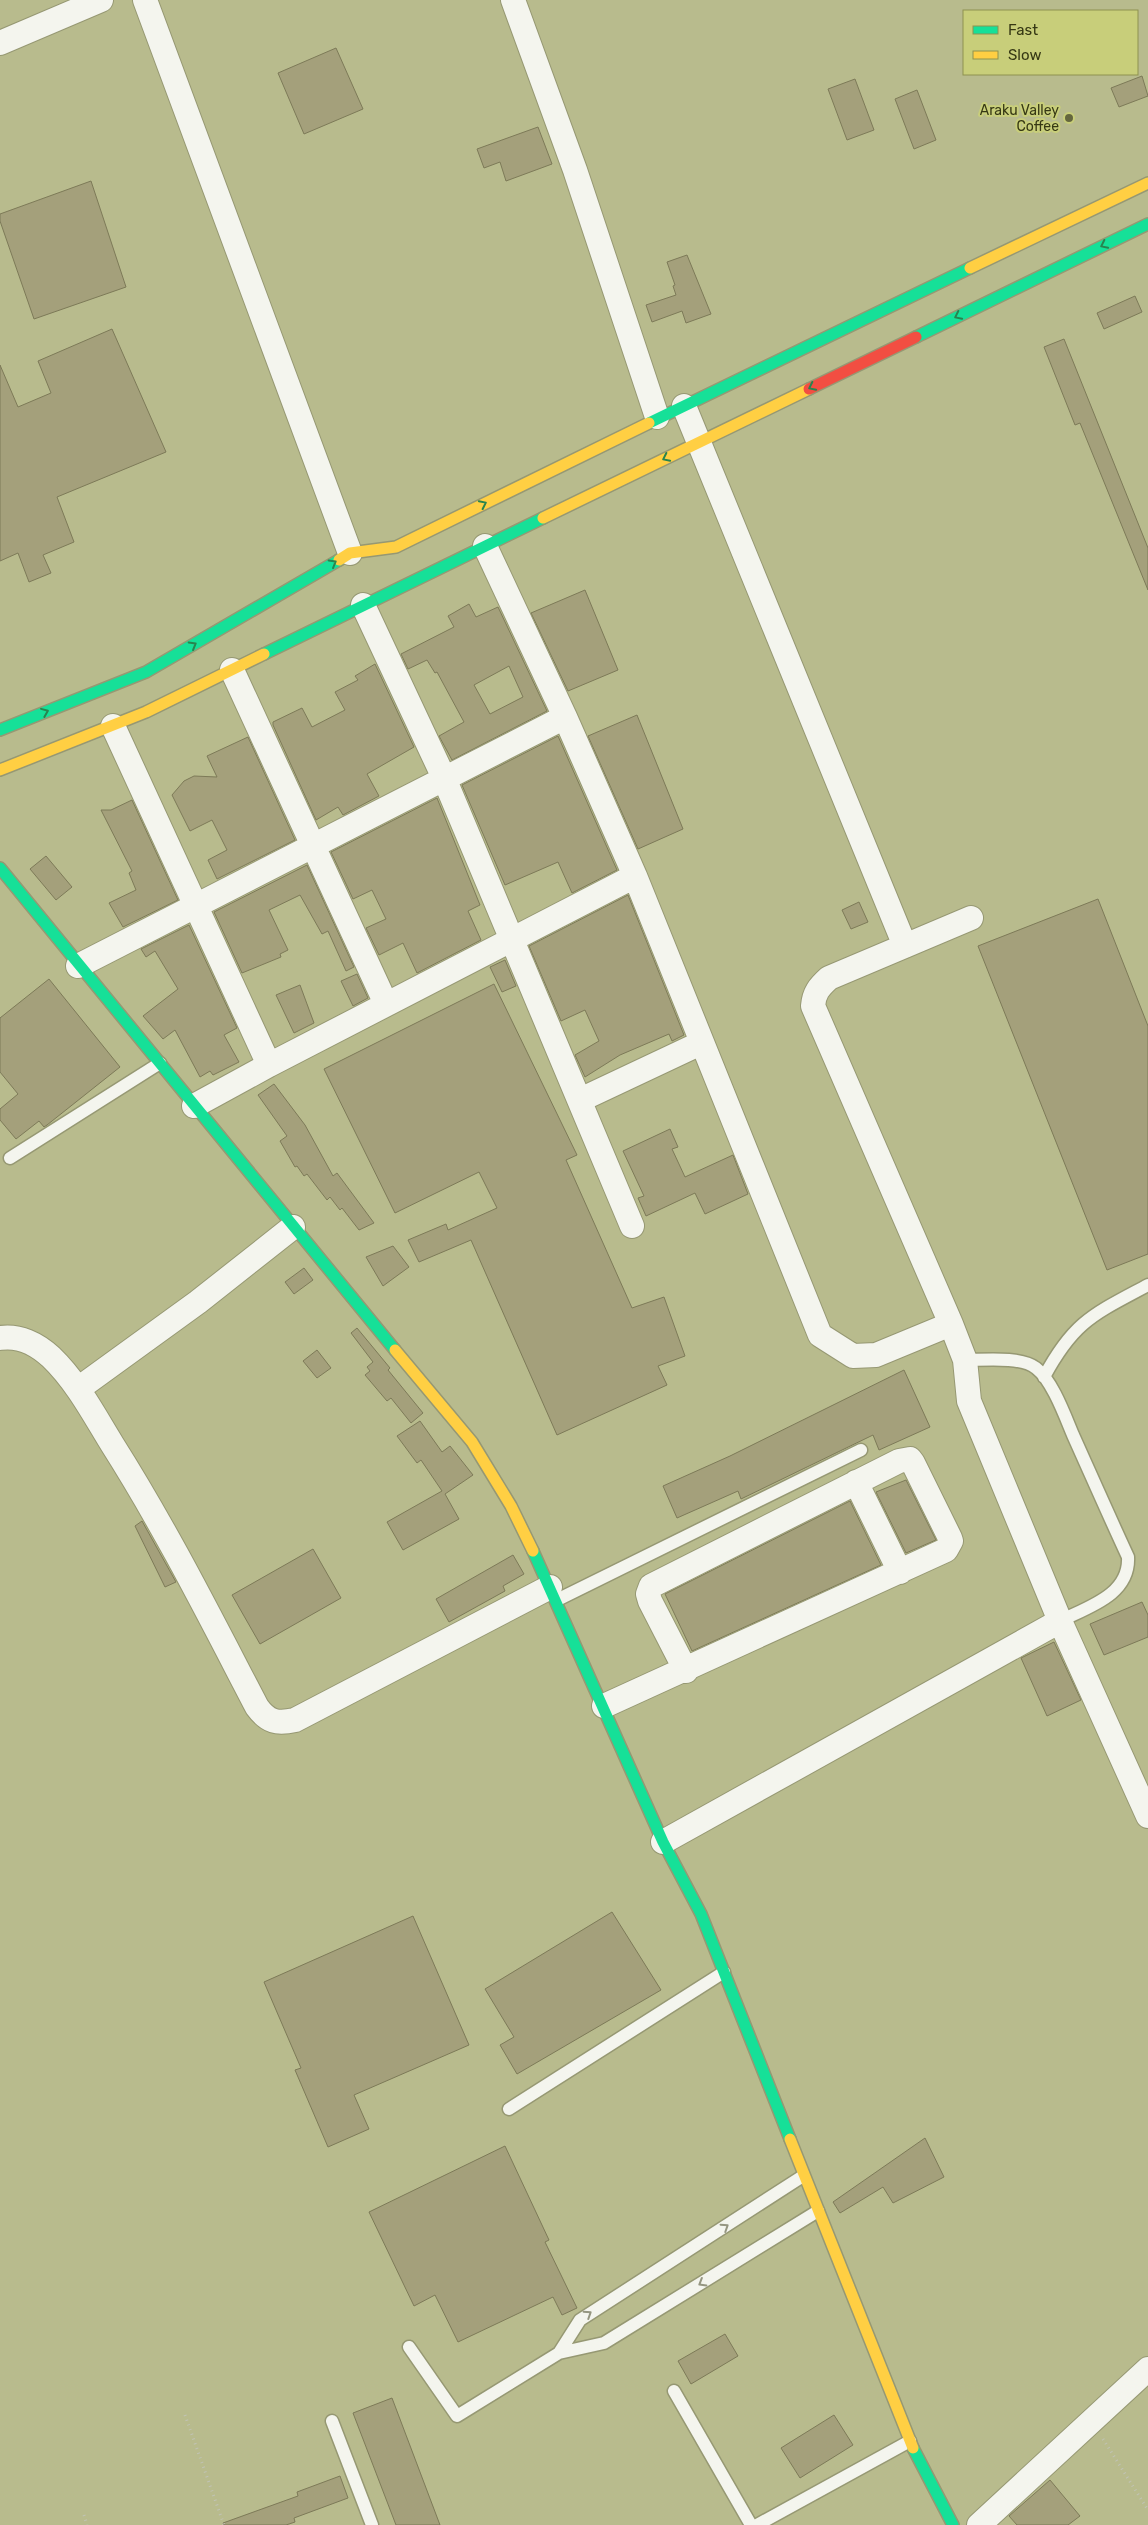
<svg xmlns="http://www.w3.org/2000/svg" width="1148" height="2525" font-family="Rubik,sans-serif">
	<style>
		.building { fill: #a4a07b; stroke: #7d7a58; fill-rule: evenodd }
		.lines { fill: none; stroke-linecap: round; stroke-linejoin: round }
		.lane-casing { stroke: #969873; stroke-width: 15 }
		.street-casing { stroke: #969873; stroke-width: 26 }
		.fast-casing { stroke: #969873; stroke-width: 14 }
		.slow-casing { stroke: #969873; stroke-width: 14 }
		.jam-casing { stroke: #969873; stroke-width: 14 }
		.path { stroke: #c1c3b4; stroke-width: 3; stroke-dasharray: 1 4; stroke-linecap: butt }
		.lane { stroke: #f4f5ee; stroke-width: 12 }
		.street { stroke: #f4f5ee; stroke-width: 24 }
		.fast { stroke: #16e098; stroke-width: 11 }
		.slow { stroke: #ffcf43; stroke-width: 11 }
		.jam { stroke: #f24e42; stroke-width: 11 }
		.oneway { stroke: #28844f }
		.oneway2 { stroke: #959681 }
		.poi-dot { fill: #64663e; stroke: #c8ce7a; stroke-width: 2 }
		.labels { text-anchor: middle; stroke-width: 4; stroke-linejoin: round; paint-order: stroke }
		.poi-label { font-size: 14px; fill: #363814; stroke: #c8ce7a; text-anchor: end }
	</style>
	<rect width="100%" height="100%" fill="#b8bb8d"/>
	<!-- building -->
	<path class="building" d="M336,48L363,109L304,134L278,73Z
		M1142,76L1148,96L1119,107L1111,88Z
		M855,79L874,130L847,140L828,89Z
		M917,90L936,140L914,149L895,99Z
		M538,127L552,164L506,181L500,162L484,168L477,149Z
		M91,181L126,287L34,319L0,221V214Z
		M687,255L711,314L686,323L682,311L652,322L646,305L676,295L673,286L675,285L667,262Z
		M1135,296L1142,312L1104,329L1097,313Z
		M112,329L166,452L57,497L74,542L43,555L51,573L29,582L18,553L0,561V365L18,407L51,393L38,361Z
		M1064,339L1148,548V590L1080,423L1075,425L1044,347Z
		M585,590L618,670L568,691L531,613Z
		M469,604L476,617L498,607L547,711L452,760L439,736L464,722L437,672L435,673L427,660L408,669L401,654L454,627L448,616ZM509,666L523,697L490,714L474,685Z
		M375,664L414,747L367,774L379,796L343,815L338,807L316,820L273,725V722L302,708L312,727L345,710L335,692L358,680L355,676Z
		M637,715L683,829L638,849L588,736Z
		M558,736L617,870L572,893L558,862L505,885L462,785Z
		M248,737L295,840L217,879L208,860L227,850L212,820L190,831L172,795L184,781L194,776L217,777L207,756Z
		M437,798L480,905L468,911L481,940L417,973L403,943L379,955L366,928L386,919L372,890L353,899L331,852Z
		M132,800L178,900L123,927L109,903L136,890L129,873L132,871L101,810H111Z
		M46,856L72,887L56,900L30,869Z
		M307,865L354,967L346,971L328,931L322,934L300,895L269,910L288,950L280,954L281,957L242,973L214,912Z
		M628,895L684,1035L672,1041L669,1034L620,1055L585,1077L575,1055L599,1041L585,1010L561,1021L529,946Z
		M1098,899L1148,1026V1254L1107,1270L978,946Z
		M859,902L868,922L851,929L842,910Z
		M189,925L237,1028L224,1035L239,1062L213,1075L210,1071L200,1077L175,1030L163,1039L143,1016L178,989L155,951L146,957L141,949Z
		M505,960L516,986L502,992L490,967Z
		M357,974L368,998L353,1006L341,981Z
		M49,979L120,1067L47,1125L44,1127L39,1121L16,1139L0,1120V1109L18,1094L0,1072V1018Z
		M494,984L577,1155L566,1160L632,1308L664,1297L685,1356L658,1366L667,1385L557,1435L471,1240L419,1262L408,1240L446,1224L448,1230L497,1208L479,1172L395,1213L324,1069Z
		M300,985L314,1023L294,1033L276,995Z
		M274,1084L305,1125L333,1176L337,1173L374,1223L359,1230L342,1208L340,1210L330,1197L327,1200L307,1174L304,1176L297,1166L295,1167L280,1141L287,1136L258,1095Z
		M670,1129L678,1147L672,1149L685,1177L733,1155L748,1194L705,1214L695,1193L646,1216L638,1198L644,1196L623,1151Z
		M393,1246L409,1267L383,1286L366,1257Z
		M304,1268L313,1280L294,1294L285,1282Z
		M357,1328L390,1368L388,1370L423,1413L411,1423L391,1398L387,1401L365,1375L370,1371L367,1367L373,1362L351,1333Z
		M317,1350L331,1368L317,1378L303,1361Z
		M904,1370L930,1427L879,1450L873,1435L741,1499L738,1491L677,1518L663,1486L730,1456Z
		M420,1421L442,1452L450,1446L473,1475L445,1494L459,1519L403,1550L387,1522L442,1491L421,1460L417,1463L397,1436Z
		M906,1480L936,1540L906,1553L876,1492Z
		M850,1501L881,1565L692,1651L665,1594Z
		M142,1521L157,1548L176,1582L165,1587L135,1526Z
		M313,1549L341,1598L260,1644L232,1595Z
		M513,1555L524,1574L503,1586L505,1591L449,1622L436,1599Z
		M1142,1602L1148,1615V1637L1104,1655L1090,1624Z
		M1054,1642L1081,1700L1047,1716L1021,1658Z
		M612,1912L661,1990L517,2074L500,2045L514,2037L485,1989Z
		M413,1916L469,2045L354,2095L369,2129L328,2147L295,2070L301,2068L264,1982Z
		M925,2138L944,2177L893,2203L883,2187L840,2213L833,2202Z
		M505,2146L549,2240L545,2242L577,2308L562,2315L553,2297L458,2342L435,2295L414,2306L369,2212Z
		M725,2334L738,2356L691,2384L678,2361Z
		M392,2398L440,2525H396L353,2413Z
		M834,2415L853,2445L800,2478L781,2448Z
		M340,2476L348,2498L294,2518L295,2522L286,2525H224L223,2523L298,2496L297,2492Z
		M1050,2480L1080,2516L1068,2525H1017L1009,2516Z"/>
	<g class="lines">
		<!-- lane casing -->
		<g class="lane-casing">
			<path id="lane" d="M10,1158L160,1063
				M965,1360C983,1360 1021,1356 1036,1368C1052,1380 1065,1416 1073,1435C1091,1475 1109,1516 1128,1557C1130,1595 1088,1607 1060,1621
				M1044,1377C1074,1321 1094,1314 1148,1285
				M557,1600L861,1450
				M509,2109L724,1972
				M409,2347L457,2416L559,2353L604,2343L818,2211
				M559,2353L580,2320L803,2176
				M674,2391L751,2525
				M332,2421L372,2525
				M757,2525L910,2441"/>
		</g>
		<!-- street casing -->
		<g class="street-casing">
			<path id="street" d="M145,0L350,553
				M513,0L575,170L657,417
				M0,43L101,0
				M684,406L905,946
				M485,546L565,717L635,876L820,1335L853,1356L876,1355L951,1324
				M363,605L444,778L632,1226
				M232,670L386,1004
				M113,726L269,1065
				M971,918L829,978C819,987 814,993 813,1006L951,1324L965,1360L969,1401L1060,1621L1148,1816
				M78,966L565,717
				M580,1100L701,1043
				M194,1106L269,1065L635,876
				M0,1338C19,1335 37,1344 51,1357C77,1382 94,1415 112,1444C166,1529 211,1619 257,1707C268,1722 277,1724 295,1720L550,1587
				M78,1389L198,1302L293,1227
				M856,1482L900,1572
				M604,1706L946,1550L951,1541L950,1538L913,1463L910,1459L899,1461L651,1586L648,1594L650,1601L686,1671
				M663,1842L1060,1621
				M979,2525L1148,2369"/>
		</g>
		<!-- fast casing -->
		<g class="fast-casing">
			<path id="fast" d="M916,337L1148,224
				M649,423L970,268
				M264,654L543,518
				M0,730L146,672L339,560
				M0,868L395,1350
				M533,1551L663,1842L701,1914L790,2139
				M913,2448L953,2525"/>
		</g>
		<!-- slow casing -->
		<g class="slow-casing">
			<path id="slow" d="M970,268L1148,183
				M543,518L809,389
				M339,560L350,553L396,547L649,423
				M0,770L146,712L264,654
				M395,1350L472,1442L511,1506L533,1551
				M790,2139L913,2448"/>
		</g>
		<!-- jam casing -->
		<g class="jam-casing">
			<path id="jam" d="M809,389L916,337"/>
		</g>
		<!-- path -->
		<path class="path" d="M185,2415L224,2525
			M1103,2439L1148,2510
			M84,2515L87,2525"/>
		<!-- lane -->
		<use href="#lane" class="lane"/>
		<!-- street -->
		<use href="#street" class="street"/>
		<!-- fast -->
		<use href="#fast" class="fast"/>
		<!-- slow -->
		<use href="#slow" class="slow"/>
		<!-- jam -->
		<use href="#jam" class="jam"/>
	</g>
	<!-- one-way arrows -->
	<defs><path id="oneway-chevron" d="M-2-3.5L2.5 0L-2 3.5" fill="none" stroke-width="1.6" stroke-linecap="round" stroke-linejoin="round" transform="scale(1.25)"/></defs>
	<g class="oneway">
		<use href="#oneway-chevron" transform="translate(1104 245) rotate(154)"/>
		<use href="#oneway-chevron" transform="translate(958 316) rotate(154)"/>
		<use href="#oneway-chevron" transform="translate(812 387) rotate(154)"/>
		<use href="#oneway-chevron" transform="translate(666 458) rotate(154)"/>
		<use href="#oneway-chevron" transform="translate(483 504) rotate(-26)"/>
		<use href="#oneway-chevron" transform="translate(333 563) rotate(-30)"/>
		<use href="#oneway-chevron" transform="translate(193 645) rotate(-30)"/>
		<use href="#oneway-chevron" transform="translate(45 712) rotate(-22)"/>
	</g>
	<g class="oneway2">
		<use href="#oneway-chevron" transform="translate(725 2227) rotate(-33)"/>
		<use href="#oneway-chevron" transform="translate(702 2283) rotate(149)"/>
		<use href="#oneway-chevron" transform="translate(588 2314) rotate(-33)"/>
	</g>
	<!-- markers -->
	<circle class="poi-dot" cx="1069" cy="118" r="5"/>
	<g class="labels">
		<!-- poi labels -->
		<g class="poi-label">
			<text x="1059" y="115">Araku Valley<tspan x="1059" dy="16">Coffee</tspan></text>
		</g>
	</g>
	<!-- legend -->
	<rect x="963" y="10" width="175" height="65" fill="#c8ce7a" stroke="#8e9251"/>
	<rect x="973" y="26" width="25" height="8" fill="#16e098" stroke="#8e9251"/>
	<text x="1008" y="35" font-size="15" fill="#363814">Fast</text>
	<rect x="973" y="51" width="25" height="8" fill="#ffcf43" stroke="#8e9251"/>
	<text x="1008" y="60" font-size="15" fill="#363814">Slow</text>
</svg>
